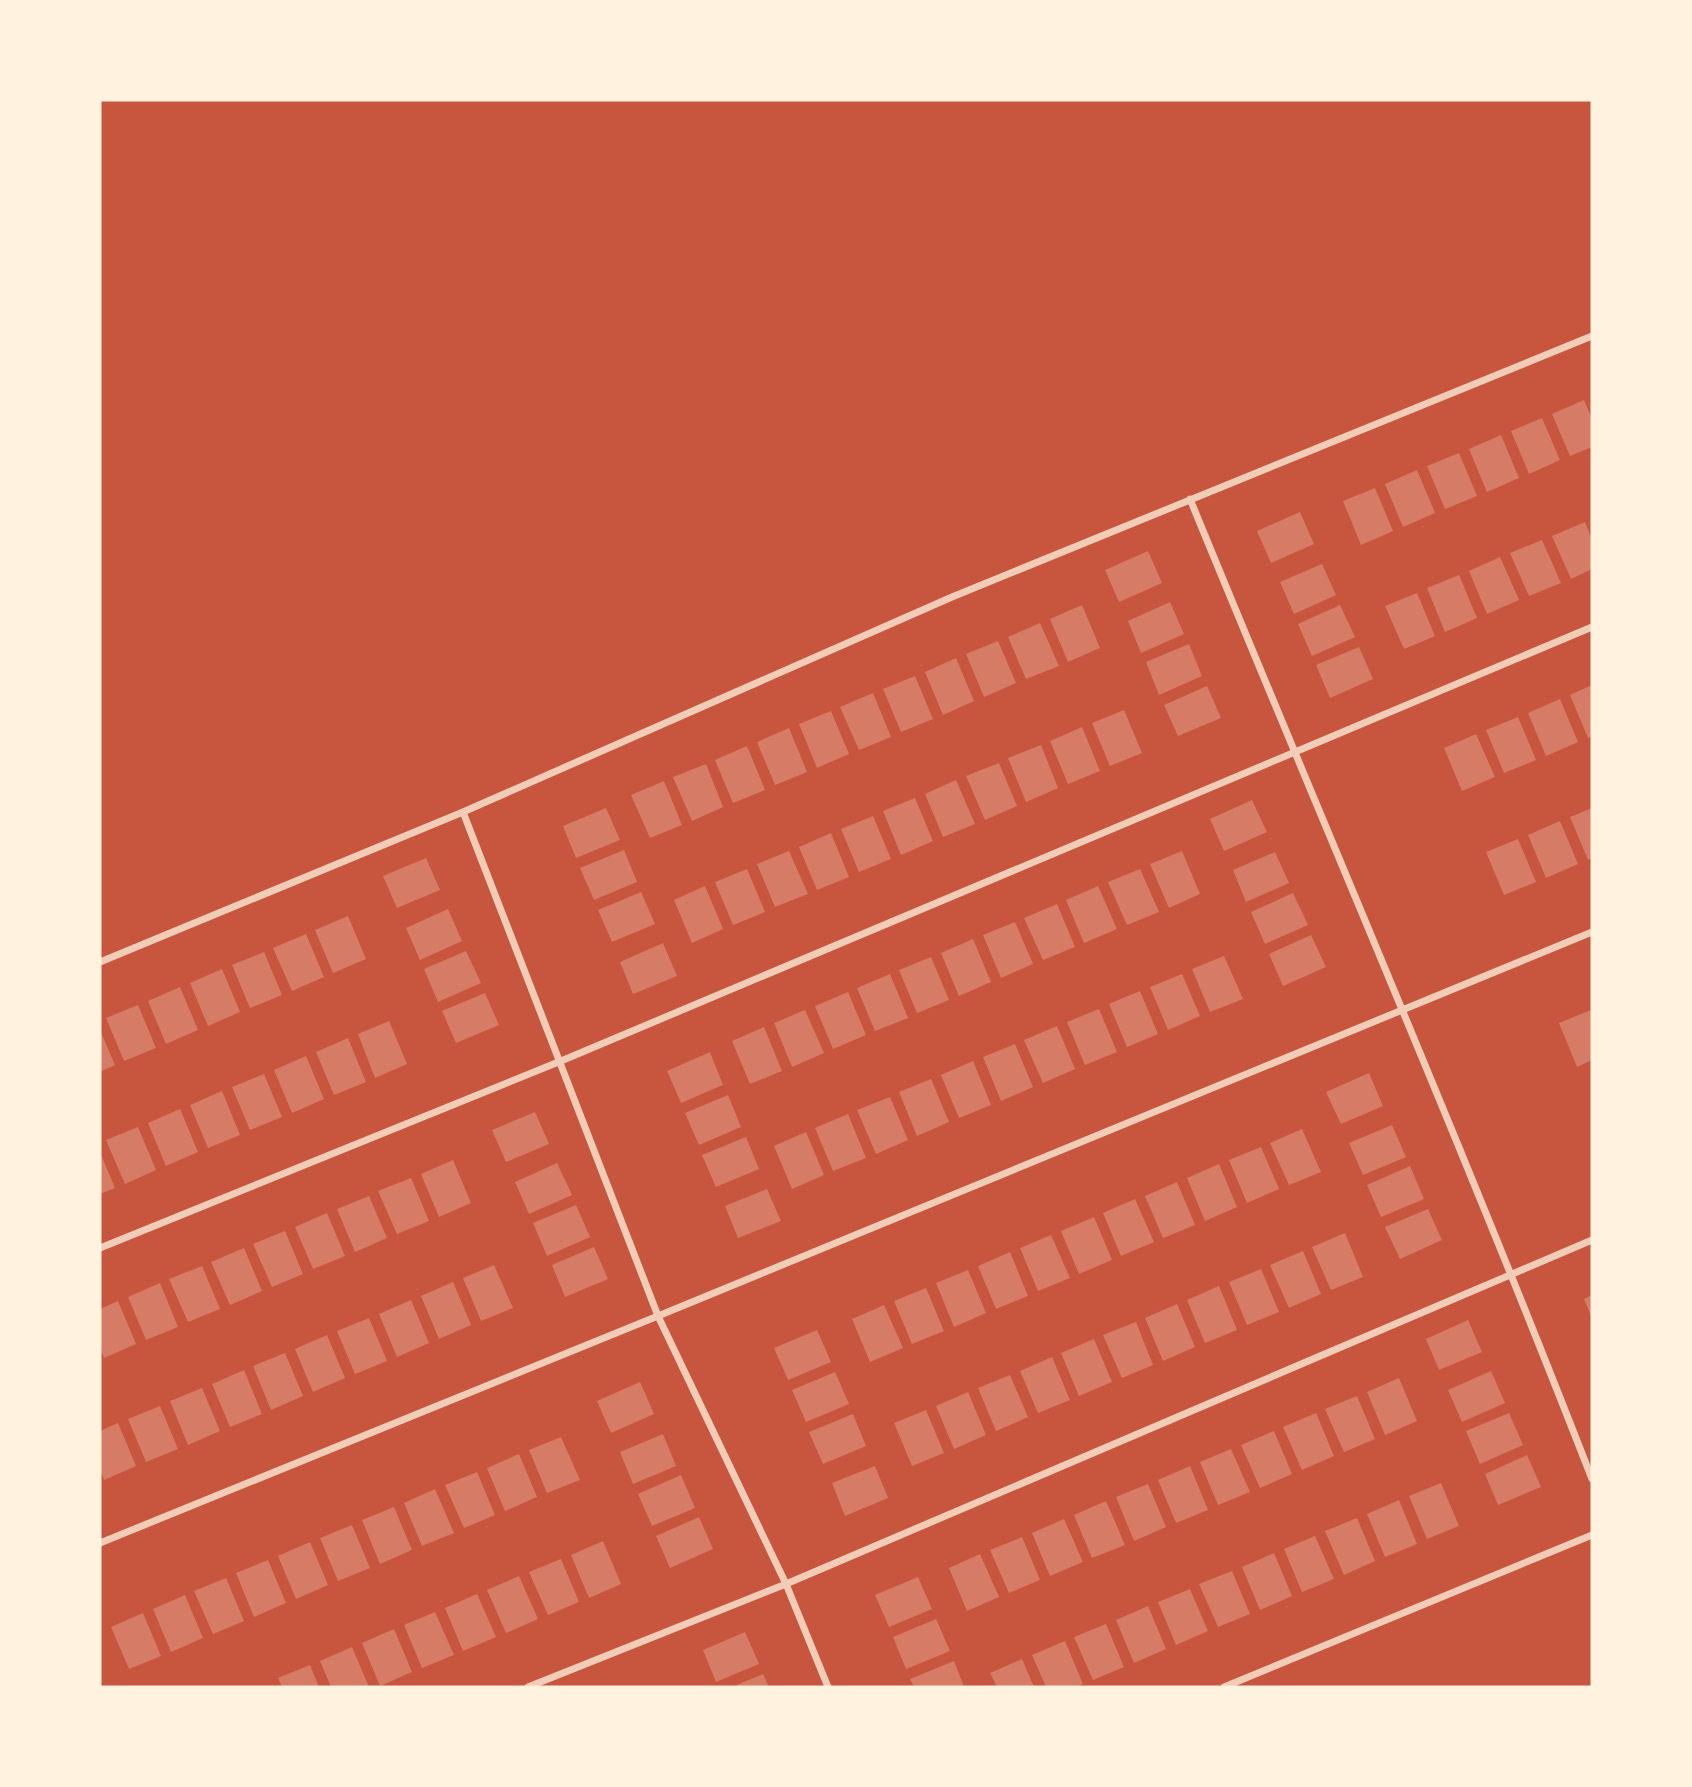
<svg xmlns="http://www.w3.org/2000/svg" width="1692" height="1787" font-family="Quicksand,sans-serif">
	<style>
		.building { fill: #d67c66 }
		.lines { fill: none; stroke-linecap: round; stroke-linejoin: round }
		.minor { stroke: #f1ccb7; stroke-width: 7 }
	</style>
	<rect width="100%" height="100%" fill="#c8553d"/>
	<!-- building -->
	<path class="building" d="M1584,400L1592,419V447L1570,456L1552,414Z
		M1542,418L1560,460L1529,474L1511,431Z
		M1501,435L1519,478L1487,492L1469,449Z
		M1459,453L1477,496L1445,509L1427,466Z
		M1417,470L1435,513L1403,527L1385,484Z
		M1375,488L1393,531L1361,545L1343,501Z
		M1300,512L1314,544L1271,563L1257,531Z
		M1585,522L1592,540V569L1571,579L1552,536Z
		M1542,540L1561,583L1529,596L1510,553Z
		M1148,551L1162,583L1119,602L1105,570Z
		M1500,557L1519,600L1487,614L1469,571Z
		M1322,564L1336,595L1294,614L1280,582Z
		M1459,575L1477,618L1445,632L1427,588Z
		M1417,593L1435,636L1404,649L1385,606Z
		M1170,602L1184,634L1141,653L1128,621Z
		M1082,605L1100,648L1068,662L1050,619Z
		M1340,605L1355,637L1312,656L1298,624Z
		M1040,623L1059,666L1026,679L1008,637Z
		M998,641L1016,683L984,697L966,654Z
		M1189,644L1202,676L1159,695L1146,662Z
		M1359,647L1373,679L1330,698L1316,665Z
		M956,658L974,701L943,715L925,672Z
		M915,676L933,719L901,732L883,689Z
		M1592,685V736L1588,738L1570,695Z
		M1207,686L1221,718L1178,736L1164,705Z
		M873,693L891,737L859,750L840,707Z
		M1560,699L1578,742L1546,756L1528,713Z
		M1124,710L1142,753L1110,766L1092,723Z
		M831,711L849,754L817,768L799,724Z
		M1518,717L1536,760L1504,773L1486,730Z
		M1082,727L1100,771L1068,784L1050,741Z
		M789,728L807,772L775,785L757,742Z
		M1476,734L1495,777L1462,791L1444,748Z
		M1041,745L1058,788L1026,802L1008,758Z
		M747,746L765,790L733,803L715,760Z
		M999,763L1017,806L985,820L966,776Z
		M706,764L723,807L692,821L673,777Z
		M956,780L975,824L943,837L925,794Z
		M664,781L682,825L650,838L631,795Z
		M915,798L933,841L901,855L883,811Z
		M1252,800L1267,832L1224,851L1210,819Z
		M606,808L620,840L576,858L563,826Z
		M1592,808V858L1588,860L1570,817Z
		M873,816L891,859L859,872L841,829Z
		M1560,821L1578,864L1546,878L1528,835Z
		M831,833L849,877L817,890L799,847Z
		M1518,839L1536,882L1504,895L1486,852Z
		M624,850L637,882L594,900L580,868Z
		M789,851L808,894L775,907L757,864Z
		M1182,851L1200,894L1169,908L1150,864Z
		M1275,852L1289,883L1246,902L1233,870Z
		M426,858L440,890L397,908L383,876Z
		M747,869L765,912L733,925L715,882Z
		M1140,869L1159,912L1127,925L1108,882Z
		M705,886L723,929L692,943L674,900Z
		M1098,886L1117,929L1084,943L1066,900Z
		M641,892L655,924L612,942L598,910Z
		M1293,893L1308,925L1265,944L1251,912Z
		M1057,904L1075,947L1043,960L1024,918Z
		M448,909L462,941L420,960L406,928Z
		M348,916L366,959L333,973L315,930Z
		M1015,922L1033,964L1001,978L983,935Z
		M306,934L324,977L292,991L273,948Z
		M1311,935L1326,967L1283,986L1269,954Z
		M973,939L991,982L959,996L941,953Z
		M663,943L677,976L633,994L620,962Z
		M466,951L481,983L438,1002L424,969Z
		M264,952L282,995L250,1008L232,965Z
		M1224,956L1243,999L1210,1012L1192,969Z
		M931,957L949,1000L917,1013L899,970Z
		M222,969L240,1012L208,1026L190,983Z
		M890,974L908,1018L875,1031L857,988Z
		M1182,974L1200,1016L1168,1030L1150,987Z
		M180,987L198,1030L166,1044L148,1001Z
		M1140,991L1158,1034L1127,1047L1109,1004Z
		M848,992L866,1035L833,1049L815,1006Z
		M485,993L499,1025L456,1043L442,1011Z
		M138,1005L156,1048L124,1061L106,1018Z
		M1099,1009L1117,1052L1085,1065L1067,1022Z
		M805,1010L824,1053L792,1067L774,1023Z
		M1591,1010L1592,1060L1577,1067L1559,1023Z
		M389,1021L407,1064L375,1078L358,1034Z
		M1057,1026L1075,1069L1043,1083L1024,1040Z
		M764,1027L782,1071L750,1084L732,1041Z
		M100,1030L115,1065L100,1072Z
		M348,1038L366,1082L334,1095L316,1052Z
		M1015,1044L1033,1087L1001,1101L983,1057Z
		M710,1052L723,1085L681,1103L667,1071Z
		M306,1056L324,1099L292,1113L274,1070Z
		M973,1061L991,1105L959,1118L941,1075Z
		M1369,1073L1383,1106L1341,1124L1326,1092Z
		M264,1074L282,1117L250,1130L232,1087Z
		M931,1079L949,1122L917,1136L899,1092Z
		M222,1091L240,1135L208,1148L190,1105Z
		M728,1095L741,1127L699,1145L685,1113Z
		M890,1097L908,1140L876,1154L857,1110Z
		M180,1109L198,1152L166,1166L148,1123Z
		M535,1112L549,1144L506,1162L492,1130Z
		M848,1114L866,1158L833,1171L815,1128Z
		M1392,1125L1406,1157L1363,1175L1349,1143Z
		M138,1127L156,1170L125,1184L106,1140Z
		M1302,1129L1321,1172L1289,1185L1270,1143Z
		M806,1132L824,1175L792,1189L774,1146Z
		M746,1137L759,1169L716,1187L702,1155Z
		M1261,1147L1279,1189L1247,1203L1229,1160Z
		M100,1152L115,1188L100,1194Z
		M453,1160L471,1203L439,1217L421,1174Z
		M557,1163L572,1195L529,1214L515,1182Z
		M1219,1164L1237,1207L1205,1221L1187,1178Z
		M1410,1166L1424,1199L1381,1217L1367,1185Z
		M411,1178L429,1221L397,1234L378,1191Z
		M1177,1182L1195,1225L1163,1238L1145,1196Z
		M767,1189L781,1221L738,1238L725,1206Z
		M369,1196L387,1238L355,1252L337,1209Z
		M1135,1199L1154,1242L1121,1256L1103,1213Z
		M576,1205L590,1237L547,1256L533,1223Z
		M1428,1209L1442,1240L1400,1259L1385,1227Z
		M327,1213L345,1256L313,1269L295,1227Z
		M1094,1217L1112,1260L1079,1274L1061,1231Z
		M285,1231L303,1274L272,1287L253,1244Z
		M1345,1233L1363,1277L1331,1290L1312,1247Z
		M1051,1235L1070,1278L1038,1291L1020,1248Z
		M594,1247L608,1279L565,1297L552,1265Z
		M244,1248L262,1291L230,1305L211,1262Z
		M1303,1251L1321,1294L1289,1308L1270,1265Z
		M1010,1252L1028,1296L996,1309L978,1266Z
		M494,1265L513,1308L481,1321L463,1278Z
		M202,1266L220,1309L188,1322L169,1279Z
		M1261,1269L1279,1312L1247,1325L1229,1282Z
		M968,1270L986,1313L954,1327L936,1283Z
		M453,1282L471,1325L439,1339L421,1296Z
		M160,1283L178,1327L146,1340L128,1297Z
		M1219,1286L1237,1330L1205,1343L1187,1300Z
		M926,1288L944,1331L912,1344L894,1301Z
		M1592,1295V1318L1584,1299Z
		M411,1300L429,1343L397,1357L379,1314Z
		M118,1301L136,1344L104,1358L100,1347V1309Z
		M1177,1304L1195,1347L1163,1361L1145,1318Z
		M884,1305L903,1348L870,1362L852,1319Z
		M369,1318L387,1361L355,1374L337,1331Z
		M1468,1320L1482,1352L1439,1370L1426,1339Z
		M1136,1322L1153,1365L1122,1378L1103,1335Z
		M817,1330L831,1362L788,1380L774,1348Z
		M327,1335L345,1378L313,1392L295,1349Z
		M1094,1339L1112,1382L1079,1396L1061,1353Z
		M285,1353L303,1396L271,1410L253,1366Z
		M1052,1357L1070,1400L1038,1413L1020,1371Z
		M244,1370L262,1414L230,1427L212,1384Z
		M1491,1371L1505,1403L1462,1422L1448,1390Z
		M835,1372L849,1404L806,1422L792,1390Z
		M1010,1375L1028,1417L996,1431L978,1388Z
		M1399,1378L1417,1421L1385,1435L1367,1392Z
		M640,1382L654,1414L611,1433L597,1401Z
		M202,1388L220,1431L188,1445L170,1401Z
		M968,1392L986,1435L954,1449L936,1406Z
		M1357,1396L1375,1439L1344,1452L1325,1409Z
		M160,1406L178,1449L146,1462L128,1419Z
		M926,1410L944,1453L912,1466L894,1423Z
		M1316,1413L1334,1456L1302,1470L1283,1427Z
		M1509,1413L1523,1445L1480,1464L1466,1431Z
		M853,1414L866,1446L823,1464L809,1432Z
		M118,1423L136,1466L104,1480L100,1469V1431Z
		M1274,1431L1292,1474L1260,1488L1241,1445Z
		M663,1434L676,1466L633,1484L620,1452Z
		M561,1437L580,1480L547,1493L529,1450Z
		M1231,1449L1250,1492L1218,1505L1200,1462Z
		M519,1454L537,1497L505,1511L487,1468Z
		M1527,1455L1541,1487L1498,1505L1485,1474Z
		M875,1466L888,1498L845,1516L832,1483Z
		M1190,1466L1208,1510L1176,1523L1158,1480Z
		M477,1472L495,1515L464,1528L445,1485Z
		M681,1475L695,1508L652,1526L638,1494Z
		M1441,1483L1459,1526L1427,1539L1409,1496Z
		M1148,1484L1166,1527L1134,1541L1116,1497Z
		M435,1489L454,1533L422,1546L404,1503Z
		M1399,1500L1417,1544L1385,1557L1367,1514Z
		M1106,1501L1125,1545L1092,1558L1074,1515Z
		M394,1507L412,1550L380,1564L362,1520Z
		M699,1517L713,1549L670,1568L656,1536Z
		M1357,1518L1375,1561L1344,1575L1325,1531Z
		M1064,1519L1083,1562L1050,1576L1032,1533Z
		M352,1525L370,1568L338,1581L320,1538Z
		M1315,1536L1334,1579L1302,1592L1284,1549Z
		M1022,1537L1040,1580L1009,1593L990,1550Z
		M603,1541L621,1584L589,1598L571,1555Z
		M310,1542L328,1585L296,1599L278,1556Z
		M1274,1553L1292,1596L1260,1610L1242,1567Z
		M980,1554L999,1597L967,1611L949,1568Z
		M561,1559L579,1602L548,1615L529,1572Z
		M268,1560L286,1603L254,1617L236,1573Z
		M1232,1571L1250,1614L1218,1627L1199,1584Z
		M519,1576L538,1619L506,1633L487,1590Z
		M918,1577L932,1609L889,1627L875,1595Z
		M226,1578L244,1621L213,1634L194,1591Z
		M1190,1589L1208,1631L1176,1645L1158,1602Z
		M477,1594L496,1637L463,1651L445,1608Z
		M185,1595L203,1638L171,1652L153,1609Z
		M1148,1606L1166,1649L1134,1663L1116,1620Z
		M435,1612L454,1655L422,1668L404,1625Z
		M143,1613L161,1656L129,1669L111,1627Z
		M936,1619L950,1651L906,1669L893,1637Z
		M1106,1624L1124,1667L1093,1680L1074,1637Z
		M394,1629L412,1672L380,1686L362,1643Z
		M745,1632L759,1664L716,1682L703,1650Z
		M1065,1641L1083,1684L1076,1687H1046L1032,1655Z
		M352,1647L369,1687H331L320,1661Z
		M1022,1659L1034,1687H997L990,1673Z
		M954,1661L964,1687H914L910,1679Z
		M310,1665L319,1687H282L278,1678Z
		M763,1674L769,1687H732Z"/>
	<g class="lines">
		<!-- minor -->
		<path class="minor" d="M1190,499C1324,826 1464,1150 1592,1479
			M463,812L658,1316L786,1584L828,1687
			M100,962L463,812L952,597L1592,336
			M100,1248L561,1061L1592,627
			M100,1543L658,1316L1592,932
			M528,1687L786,1584L1592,1240
			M1224,1687L1592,1535"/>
	</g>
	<!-- border -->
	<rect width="1692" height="1787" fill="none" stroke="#fff3e0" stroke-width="203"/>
</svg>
